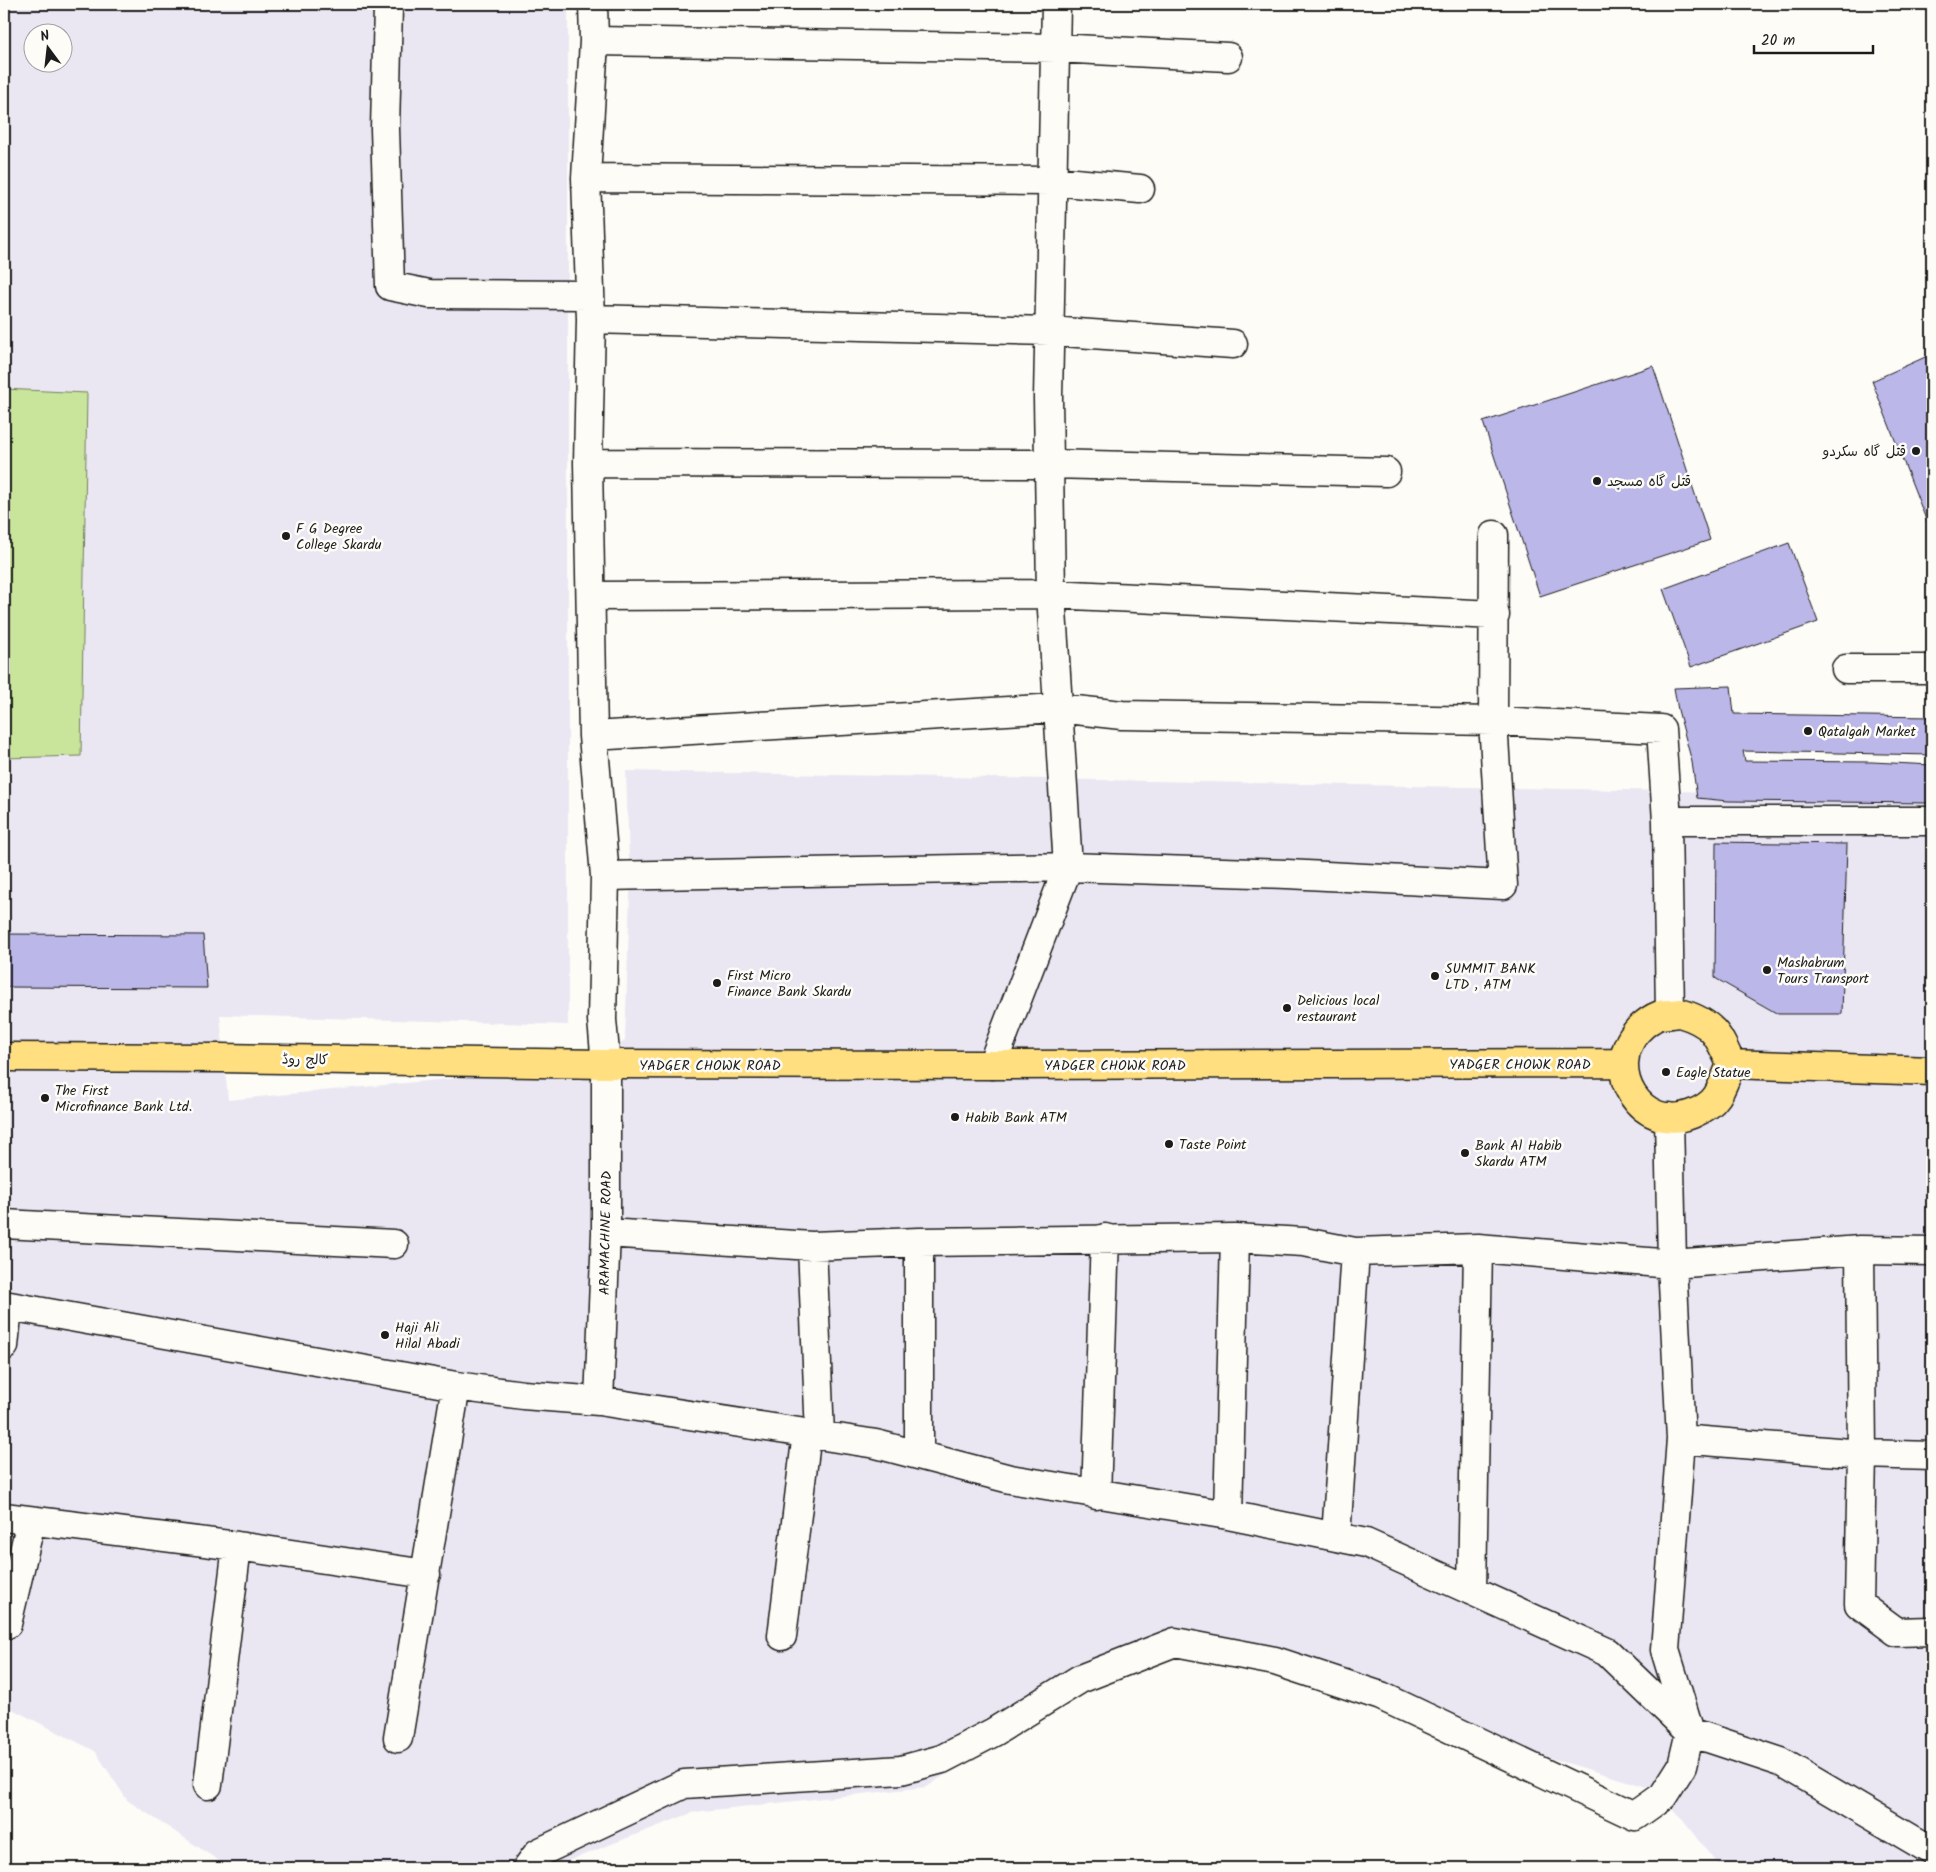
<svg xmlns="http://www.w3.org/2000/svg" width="1936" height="1872" font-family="Kalam,'Playpen Sans Arabic',sans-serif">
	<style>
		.built { fill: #eae7f3; fill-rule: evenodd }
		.green { fill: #c9e49b; stroke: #72805c }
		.building { fill: #bcb7e9; stroke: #1c1c1c }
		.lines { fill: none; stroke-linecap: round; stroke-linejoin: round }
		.street-casing { stroke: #1c1c1c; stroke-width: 31 }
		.highway-casing { stroke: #1c1c1c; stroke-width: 31 }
		.street { stroke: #fdfcf7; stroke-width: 28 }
		.highway { stroke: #ffdf80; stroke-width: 28 }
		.poi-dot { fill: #1c1c1c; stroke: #fdfcf7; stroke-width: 2 }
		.labels { text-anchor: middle; stroke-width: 5; stroke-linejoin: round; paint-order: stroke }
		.poi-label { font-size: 14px; fill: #1c1c1c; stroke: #fdfcf7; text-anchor: start }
		.street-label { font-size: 14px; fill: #1c1c1c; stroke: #fdfcf7 }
	</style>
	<rect width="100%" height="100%" fill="#fdfcf7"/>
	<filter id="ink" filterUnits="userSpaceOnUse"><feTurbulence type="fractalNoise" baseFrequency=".02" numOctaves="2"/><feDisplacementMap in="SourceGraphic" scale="10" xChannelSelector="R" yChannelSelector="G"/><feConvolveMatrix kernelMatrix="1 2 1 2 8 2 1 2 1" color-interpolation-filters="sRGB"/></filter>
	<g filter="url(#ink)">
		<!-- built -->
		<path class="built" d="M4,4H568V1025L220,1015L228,1100L575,1067L625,1041L630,892L626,771L1932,796V1868H1720L1660,1791L1186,1648L1063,1696L927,1787L694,1812L550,1868H230L127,1800L95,1751L4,1705ZM32,32H62V62H32Z"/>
		<!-- green -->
		<path class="green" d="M4,389L87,393L81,756L4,758Z"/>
		<!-- building -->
		<path class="building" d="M1932,354V520L1927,522L1872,381Z
			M1653,366L1710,540L1540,596L1483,422Z
			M1789,543L1818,622L1691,667L1663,589Z
			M1731,686L1734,714L1932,717V755L1743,751L1745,761L1872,762L1932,765V803L1728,801L1697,798L1692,762L1678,710L1674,688Z
			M1716,842L1847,844L1842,1014H1778L1715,978Z
			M4,934L203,935L207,988L4,987Z"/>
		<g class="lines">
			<!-- street casing -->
			<g class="street-casing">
				<path id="street" d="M593,4L594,41L586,178L591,319L588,463L593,736L605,876L602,1020L606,1064V1233L599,1401
					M388,7L385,129L390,286L429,294L590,295
					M594,41L1056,48L1228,57
					M586,178L1053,181L1140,189
					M591,319L1049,331L1233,344
					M588,463L1049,464L1386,472
					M591,596L1051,594L1495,615
					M1846,669H1932
					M593,736L1057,708L1122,715L1493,721L1661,729L1667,821L1670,1014
					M1667,821H1932
					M605,876L1068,867L1287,874L1503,885L1493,721L1494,535
					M992,1065L1068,867L1051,594L1048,398L1056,4
					M4,1224L394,1244
					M606,1233L812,1246L919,1242L1235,1238L1304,1242L1355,1252L1478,1248L1672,1264L1860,1250L1932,1251
					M812,1246L820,1435
					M1860,1250L1862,1454L1859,1604L1897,1632L1932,1631
					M4,1305L456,1386L523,1395L599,1401L876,1444L1010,1479L1228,1515L1366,1543L1607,1652L1690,1732L1781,1762L1932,1851
					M4,1346L8,1306
					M1681,1439L1862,1454L1932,1456
					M919,1455V1242
					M1096,1495L1105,1238
					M1228,1515L1235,1238
					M4,1517L237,1546L426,1574
					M1336,1537L1355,1252
					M1472,1591L1478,1248
					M7,1624L31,1521
					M782,1636L807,1433
					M398,1738L456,1386
					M208,1785L237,1546
					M527,1868L538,1853L684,1784L901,1770L942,1759L994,1732L1080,1679L1175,1642L1275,1661L1381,1696L1635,1816L1663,1796L1682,1766L1690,1732L1665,1650L1681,1439L1672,1264L1669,1117"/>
			</g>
			<!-- highway casing -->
			<g class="highway-casing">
				<path id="highway" d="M1680,1013C1713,1023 1718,1034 1731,1064C1727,1075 1723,1086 1717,1096C1711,1105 1702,1110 1692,1114C1641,1134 1602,1070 1638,1030C1644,1024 1652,1018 1660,1015C1666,1014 1674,1014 1680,1013Z
					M4,1057L221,1058L606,1064L992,1065L1623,1063
					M1731,1064L1932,1071"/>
			</g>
			<!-- street -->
			<use href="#street" class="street"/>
			<!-- highway -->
			<use href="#highway" class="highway"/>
		</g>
	</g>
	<!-- markers -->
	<g class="poi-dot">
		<circle cx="1916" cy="451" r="5"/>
		<circle cx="1597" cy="481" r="5"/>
		<circle cx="286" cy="536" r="5"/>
		<circle cx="1808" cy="731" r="5"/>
		<circle cx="1767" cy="970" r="5"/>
		<circle cx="1435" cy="976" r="5"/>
		<circle cx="717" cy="983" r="5"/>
		<circle cx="1287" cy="1008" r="5"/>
		<circle cx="1666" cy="1072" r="5"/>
		<circle cx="45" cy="1098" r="5"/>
		<circle cx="955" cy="1117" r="5"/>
		<circle cx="1169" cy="1144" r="5"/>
		<circle cx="1465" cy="1153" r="5"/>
		<circle cx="385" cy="1335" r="5"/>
	</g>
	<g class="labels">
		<!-- poi labels -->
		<g class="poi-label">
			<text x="1906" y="456" text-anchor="end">قتل گاہ سکردو</text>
			<text x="1607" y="486">قتل گاہ مسجد</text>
			<text x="296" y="533">F G Degree<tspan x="296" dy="16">College Skardu</tspan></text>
			<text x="1818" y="736">Qatalgah Market</text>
			<text x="1777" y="967">Mashabrum<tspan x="1777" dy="16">Tours Transport</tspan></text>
			<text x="1445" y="973">SUMMIT BANK<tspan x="1445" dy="16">LTD , ATM</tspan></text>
			<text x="727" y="980">First Micro<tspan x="727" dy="16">Finance Bank Skardu</tspan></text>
			<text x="1297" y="1005">Delicious local<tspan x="1297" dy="16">restaurant</tspan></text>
			<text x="1676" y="1077">Eagle Statue</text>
			<text x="55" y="1095">The First<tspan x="55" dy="16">Microfinance Bank Ltd.</tspan></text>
			<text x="965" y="1122">Habib Bank ATM</text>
			<text x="1179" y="1149">Taste Point</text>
			<text x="1475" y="1150">Bank Al Habib<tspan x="1475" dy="16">Skardu ATM</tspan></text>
			<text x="395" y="1332">Haji Ali<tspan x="395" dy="16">Hilal Abadi</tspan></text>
		</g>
		<!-- street labels -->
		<g class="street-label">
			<text transform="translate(305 1059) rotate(1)" y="5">کالج روڈ</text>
			<text x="1520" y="1069">YADGER CHOWK ROAD</text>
			<text x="710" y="1070">YADGER CHOWK ROAD</text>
			<text x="1115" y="1070">YADGER CHOWK ROAD</text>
			<text transform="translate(605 1233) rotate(-89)" y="5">ARAMACHINE ROAD</text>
		</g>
	</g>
	<!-- margin -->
	<rect width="1936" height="1872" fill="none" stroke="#fdfcf7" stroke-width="20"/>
	<rect x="10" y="10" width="1916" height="1852" fill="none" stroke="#1c1c1c" stroke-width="2" filter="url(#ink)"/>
	<!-- north arrow -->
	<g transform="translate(48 48) rotate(345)"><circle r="24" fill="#fdfcf7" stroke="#a3a29f"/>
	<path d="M0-4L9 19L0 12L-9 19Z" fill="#1c1c1c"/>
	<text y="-8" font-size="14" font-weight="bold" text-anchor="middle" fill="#1c1c1c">N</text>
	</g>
	<!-- scale -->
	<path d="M1754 45v8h119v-8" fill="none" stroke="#1c1c1c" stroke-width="2.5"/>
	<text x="1761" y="45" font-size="15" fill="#1c1c1c" stroke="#fdfcf7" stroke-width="4" paint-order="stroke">20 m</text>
</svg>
